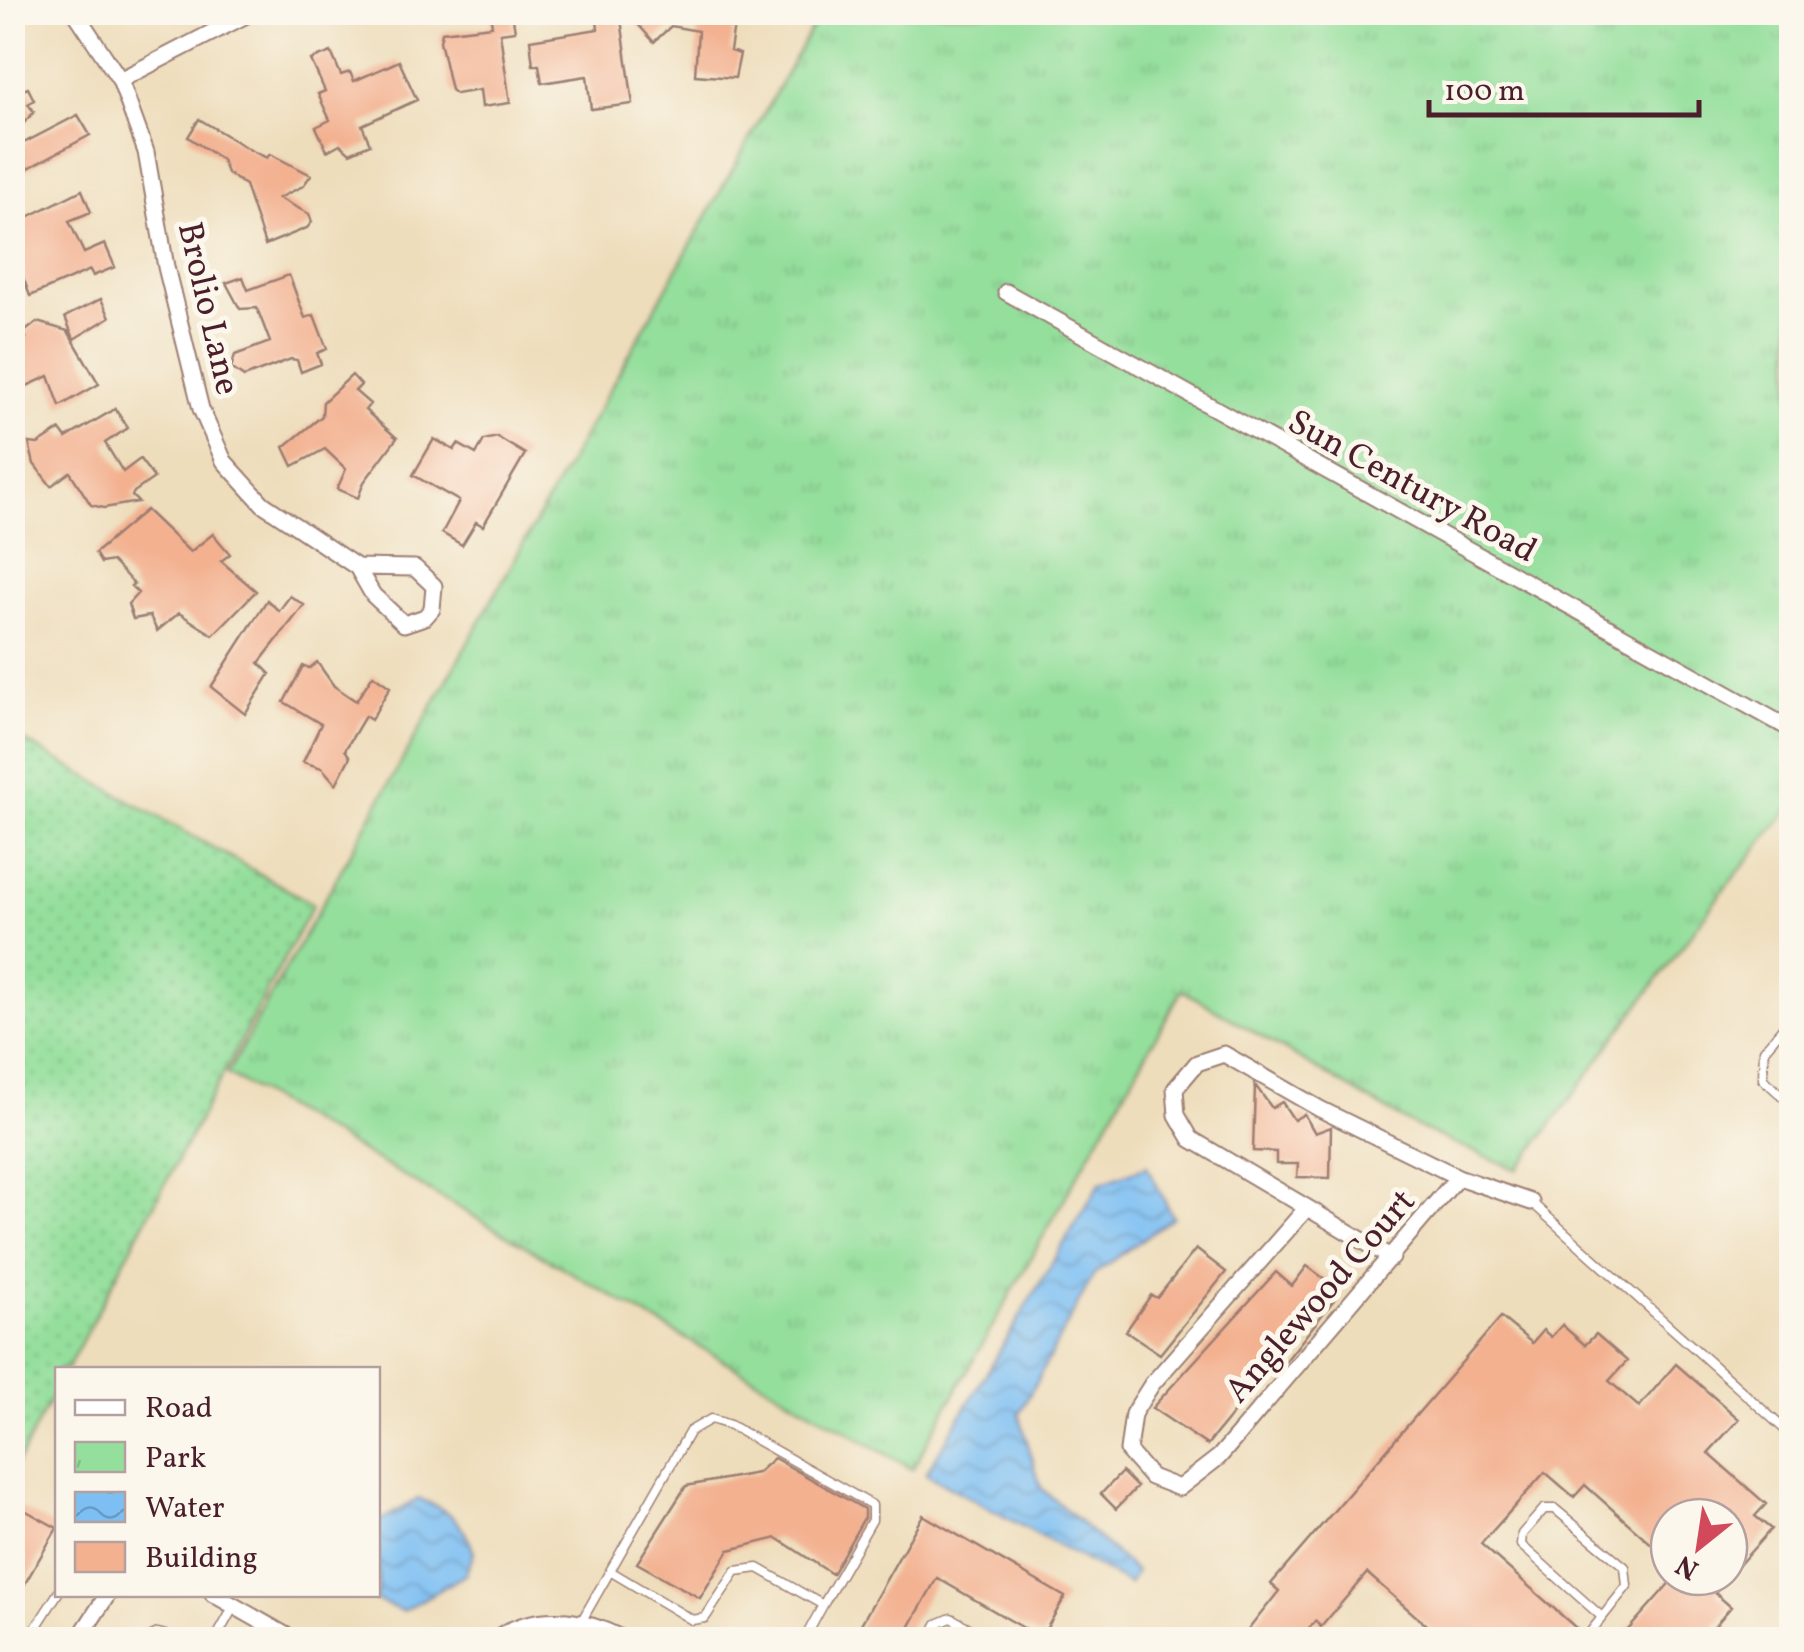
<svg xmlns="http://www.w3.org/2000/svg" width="1804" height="1652" font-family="Vollkorn,serif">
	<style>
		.grass { fill: url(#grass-dots); stroke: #6f7f64; stroke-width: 2.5 }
		.park { fill: url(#park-tufts); stroke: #6f7f64; stroke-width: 2.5 }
		.water { fill: url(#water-waves); stroke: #646f8f; stroke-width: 2.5 }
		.building { fill: #f3b190 }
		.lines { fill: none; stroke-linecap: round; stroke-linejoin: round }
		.lane-casing { stroke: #9c7e73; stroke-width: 11 }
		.street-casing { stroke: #9c7e73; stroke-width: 19 }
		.lane { stroke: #fff; stroke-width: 8 }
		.street { stroke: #fff; stroke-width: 15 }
		.labels { text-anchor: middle; stroke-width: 10; stroke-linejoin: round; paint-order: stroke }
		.street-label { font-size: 35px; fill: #4a1f2b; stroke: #fbf7ec }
	</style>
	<defs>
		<pattern id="grass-dots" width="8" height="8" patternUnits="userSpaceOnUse" patternTransform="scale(2.5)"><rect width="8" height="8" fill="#94df9c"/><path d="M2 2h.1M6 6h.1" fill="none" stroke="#81bf87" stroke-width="1.8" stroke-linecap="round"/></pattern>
		<pattern id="park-tufts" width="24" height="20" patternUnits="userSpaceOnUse" patternTransform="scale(2.5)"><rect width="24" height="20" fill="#94df9c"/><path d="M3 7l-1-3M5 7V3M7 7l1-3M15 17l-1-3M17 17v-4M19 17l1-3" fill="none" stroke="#81bf87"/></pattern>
		<pattern id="water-waves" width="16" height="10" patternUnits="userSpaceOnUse" patternTransform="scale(2.5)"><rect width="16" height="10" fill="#7dbff3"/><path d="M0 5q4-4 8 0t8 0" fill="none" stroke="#689bc5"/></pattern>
	</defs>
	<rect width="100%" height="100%" fill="#fbf7ec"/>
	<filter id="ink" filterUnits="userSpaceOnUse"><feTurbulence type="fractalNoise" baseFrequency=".01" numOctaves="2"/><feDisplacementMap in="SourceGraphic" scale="20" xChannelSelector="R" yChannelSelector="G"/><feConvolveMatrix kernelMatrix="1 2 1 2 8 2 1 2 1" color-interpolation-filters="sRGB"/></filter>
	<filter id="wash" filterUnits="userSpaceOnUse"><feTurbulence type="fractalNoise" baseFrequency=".0048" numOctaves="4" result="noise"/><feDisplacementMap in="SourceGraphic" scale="40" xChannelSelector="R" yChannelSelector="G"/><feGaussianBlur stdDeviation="2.25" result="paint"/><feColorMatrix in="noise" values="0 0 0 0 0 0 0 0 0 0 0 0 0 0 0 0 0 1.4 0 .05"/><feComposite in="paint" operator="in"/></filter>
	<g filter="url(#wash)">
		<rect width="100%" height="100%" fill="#edb"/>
		<!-- grass -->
		<path class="grass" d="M13,735L313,904L67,1369L58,1370L57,1387L13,1471Z"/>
		<!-- park -->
		<path class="park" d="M820,13H1791V807L1722,892L1518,1170L1416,1127L1182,990L912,1469L227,1074Z"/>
		<!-- water -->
		<path class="water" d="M1147,1166L1173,1217L1094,1274L1019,1414L1041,1488L1136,1572L1129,1584L926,1474L1100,1183Z
			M418,1499C449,1509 462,1521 474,1552L465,1575L402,1611L364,1595L378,1594V1522Z"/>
		<g id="blocks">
			<!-- building -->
			<path class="building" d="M490,12H512L515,31L500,33L510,103L482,107L480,90L456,94L451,90L440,41L442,32L492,26Z
				M596,12H620L633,104L591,109L587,76L542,83L539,65H533L530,40L598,29Z
				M640,12H736L730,51L740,54L735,78L695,75L698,31L671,26L654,42L634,20Z
				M331,52L341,75L350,72L354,81L399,61L417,100L362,125L370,144L350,153L340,144L327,151L316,127L330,120L318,94L325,91L311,60Z
				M12,81L20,91L28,88L34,100L28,104L34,112L12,136Z
				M78,115L90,135L12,177V149Z
				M199,119L252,151L267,158L270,154L311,175L303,186L279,198L309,214L312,222L307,228L265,245L245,185L227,173L222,160L188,137Z
				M82,190L91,212L69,221L84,253L105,244L115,267L93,276L90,270L30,296L12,247V225Z
				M289,275L305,318L314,315L327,349L317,353L321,364L301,372L297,360L291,359L244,377L231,368L235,355L270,342L257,308L240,309L226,283L243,277L248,290Z
				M101,299L110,317L74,339L65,317Z
				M37,322L68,331L99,384L60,406L49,376L18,390L12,379V344L26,338L23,333Z
				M352,375L361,385L355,391L370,404L365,410L397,438L364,482L358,498L337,489L346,469L325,449L293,466L284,447L322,416L323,402Z
				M115,409L128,428L105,443L123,472L140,459L154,478L134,492L132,496L138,502L104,508L91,505L70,472L51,486L34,464L29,443L38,444L60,430L66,438Z
				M497,437L525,454L483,526L476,522L462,545L442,533L459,501L413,475L434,439L454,450L458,444L476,454L484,440Z
				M146,510L190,552L213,534L230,554L221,561L256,591L213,635L179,613L157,631L150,616L133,619L128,604L138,593L131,586L134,584L112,561L101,563L95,553Z
				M290,596L304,605L259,663L270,674L245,714L211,687L267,600L279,611Z
				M317,662L334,686L356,701L373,675L390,687L371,720L365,716L345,750L350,757L336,784L322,768L303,762L321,724L284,702L303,666L310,668Z
				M1255,1085L1272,1108L1282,1102L1294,1120L1304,1114L1315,1133L1331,1127L1330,1178L1297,1177L1298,1164H1276V1152L1253,1151Z
				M1196,1249L1226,1272L1160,1354L1126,1331L1151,1295L1157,1298Z
				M1307,1266L1341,1291L1274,1376L1267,1371L1207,1445L1152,1408L1276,1272L1292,1286Z
				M1501,1317L1532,1343L1543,1330L1551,1337L1562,1325L1585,1345L1596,1334L1627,1361L1609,1381L1639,1407L1676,1364L1739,1419L1708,1453L1766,1504L1755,1516L1771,1529L1729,1576V1517H1669V1550L1661,1543L1656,1548L1585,1485L1574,1497L1545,1472L1481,1544L1576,1628L1566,1640H1443L1367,1573L1321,1627L1315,1621L1300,1640H1259L1248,1630L1279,1591L1271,1584Z
				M774,1458L864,1509V1518L832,1574L777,1538L729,1550L700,1598L637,1563L686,1486L757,1473Z
				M1122,1472L1137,1487L1116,1509L1101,1494Z
				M12,1503L57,1528L12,1606Z
				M923,1515L1065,1597L1041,1638L937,1578L902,1640H852Z
				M1675,1577H1728L1715,1593L1731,1607L1703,1640H1619Z"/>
		</g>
	</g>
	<g filter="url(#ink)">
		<use href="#blocks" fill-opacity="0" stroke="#9c7e73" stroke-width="2.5"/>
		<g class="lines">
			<!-- lane casing -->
			<g class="lane-casing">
				<path id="lane" d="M1792,1025L1784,1026L1764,1050L1763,1079L1792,1105
					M1531,1202L1792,1436
					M610,1571L690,1431L711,1419L730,1425L872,1505V1520L823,1605
					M581,1622L610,1571L692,1620L705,1618L736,1571L758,1568L823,1605L804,1640
					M28,1640L58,1593
					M143,1640L158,1633L184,1640
					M215,1640L234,1606
					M929,1640L937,1624L951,1618L991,1640
					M1584,1640L1627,1586L1625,1567L1555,1509H1544L1522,1534L1521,1545L1602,1617"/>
			</g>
			<!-- street casing -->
			<g class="street-casing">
				<path id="street" d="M75,12L120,80L146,152L166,267L201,409L224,461L263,504L357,567L373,595L404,624L425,617L432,609L434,586L415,568L357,567
					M120,80L252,12
					M1006,292L1792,730
					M1305,1210L1152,1384L1133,1414L1128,1451L1151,1477L1179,1488L1219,1457L1458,1177L1531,1202
					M1392,1258L1191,1139L1177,1115L1175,1089L1197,1063L1224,1054L1320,1109L1458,1177
					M213,1594L294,1640
					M78,1640L108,1594
					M494,1640C534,1611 583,1617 624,1640"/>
			</g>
			<!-- lane -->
			<use href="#lane" class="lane"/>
			<!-- street -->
			<use href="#street" class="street"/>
		</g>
	</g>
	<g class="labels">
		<!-- street labels -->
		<g class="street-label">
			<text transform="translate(210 308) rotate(77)" y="12">Brolio Lane</text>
			<text transform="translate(1413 485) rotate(29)" y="12">Sun Century Road</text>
			<text transform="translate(1319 1295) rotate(-49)" y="12">Anglewood Court</text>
		</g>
	</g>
	<!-- margin -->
	<rect width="1804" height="1652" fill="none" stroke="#fbf7ec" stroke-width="50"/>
	<!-- legend -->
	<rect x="55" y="1367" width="325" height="230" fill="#fbf7ec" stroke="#b4a19f" stroke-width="2.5"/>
	<rect x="75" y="1400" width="50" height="15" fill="#ffffff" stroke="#b4a19f" stroke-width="2.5"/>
	<text x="145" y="1417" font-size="30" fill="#4a1f2b">Road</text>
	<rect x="75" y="1442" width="50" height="30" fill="url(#park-tufts)" stroke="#b4a19f" stroke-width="2.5"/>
	<text x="145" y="1467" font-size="30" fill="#4a1f2b">Park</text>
	<rect x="75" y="1492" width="50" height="30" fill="url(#water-waves)" stroke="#b4a19f" stroke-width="2.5"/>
	<text x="145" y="1517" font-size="30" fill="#4a1f2b">Water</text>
	<rect x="75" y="1542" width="50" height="30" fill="#f3b190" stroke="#b4a19f" stroke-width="2.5"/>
	<text x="145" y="1567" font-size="30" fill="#4a1f2b">Building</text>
	<!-- north arrow -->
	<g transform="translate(1699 1547) rotate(210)"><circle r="48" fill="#fbf7ec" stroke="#b4a19f" stroke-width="2.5"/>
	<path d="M0-8L18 38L0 25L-18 38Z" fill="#d1495b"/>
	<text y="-15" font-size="28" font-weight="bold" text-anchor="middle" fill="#4a1f2b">N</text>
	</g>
	<!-- scale -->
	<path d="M1429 100v15h270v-15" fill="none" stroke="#4a1f2b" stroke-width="5"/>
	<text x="1444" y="100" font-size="30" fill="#4a1f2b" stroke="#fbf7ec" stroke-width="8" paint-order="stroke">100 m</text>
</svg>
